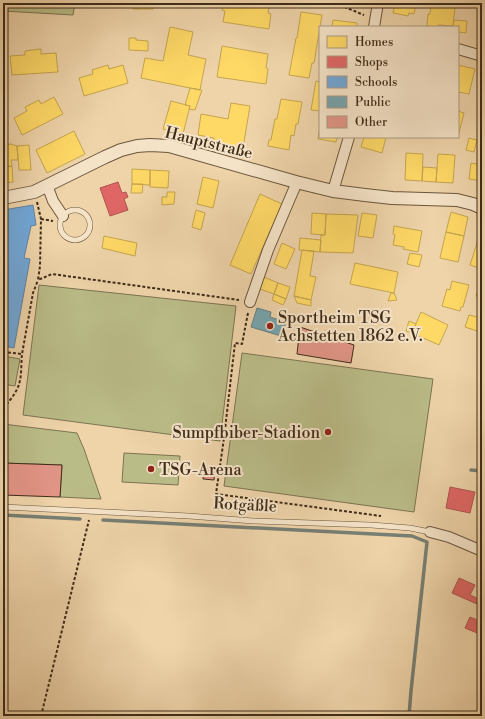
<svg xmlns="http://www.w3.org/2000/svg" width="485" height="719" font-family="'Libre Bodoni',serif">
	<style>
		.green { fill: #babc88; stroke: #7c7450 }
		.homes { fill: #ffd966; stroke: #c5a54f }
		.shops { fill: #e06666; stroke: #b0554f }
		.schools { fill: #6fa8dc; stroke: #6183a2 }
		.public { fill: #76a5af; stroke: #668182 }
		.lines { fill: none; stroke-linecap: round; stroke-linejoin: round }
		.stream { stroke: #777f74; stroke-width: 3.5 }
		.building { fill: #e29587; stroke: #3f2c19 }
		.service-casing { stroke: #6b563d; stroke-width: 6 }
		.minor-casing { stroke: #6b563d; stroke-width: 12 }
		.tertiary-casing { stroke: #6b563d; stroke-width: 14 }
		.path { stroke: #3f2c19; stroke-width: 2; stroke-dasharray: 3 2; stroke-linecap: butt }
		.service { stroke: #f5e3c8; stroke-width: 5 }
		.minor { stroke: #f5e3c8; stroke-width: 10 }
		.tertiary { stroke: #f5e3c8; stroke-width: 12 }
		.poi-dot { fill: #8f2418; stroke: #f5e3c8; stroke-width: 1.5 }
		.labels { text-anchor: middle; stroke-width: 4; stroke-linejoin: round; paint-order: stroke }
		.street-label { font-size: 16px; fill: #3f2c19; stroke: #f5e3c8 }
		.poi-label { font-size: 16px; fill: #3f2c19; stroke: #f5e3c8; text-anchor: start }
	</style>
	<rect width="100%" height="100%" fill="#efd4aa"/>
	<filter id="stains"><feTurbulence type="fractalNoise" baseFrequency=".005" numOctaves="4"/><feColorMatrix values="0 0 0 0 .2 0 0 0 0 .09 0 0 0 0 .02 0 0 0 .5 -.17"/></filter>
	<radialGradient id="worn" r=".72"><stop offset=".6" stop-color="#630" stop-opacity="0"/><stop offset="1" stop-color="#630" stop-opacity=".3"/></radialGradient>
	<!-- green -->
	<path class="green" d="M3,3H75L73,15L3,11Z
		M39,285L236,306L220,441L23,415Z
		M242,353L433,379L414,512L224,486Z
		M3,356L20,359L15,386L3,384Z
		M3,424L77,433L84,449L101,499L60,497L62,465L3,463Z
		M124,453L180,456L178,485L122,482Z"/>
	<!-- homes -->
	<path class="homes" d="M132,3H137V9H133Z
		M137,3H152L153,9H137Z
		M224,3H270L268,13L271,14L269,29L223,22L225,11L222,10Z
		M395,3H416L414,14L409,13L408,16L393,13Z
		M431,5L455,7L453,26L438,25V27L427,26L428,14H430Z
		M301,12L322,15L314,63H312L309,78L289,75L296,38H297Z
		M333,20L357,23V27H332Z
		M454,20L467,21L466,33L458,32V27H453Z
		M170,27L193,32L188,55L206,59L200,90L141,78L145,58L163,61Z
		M129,38H136V40L148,41V51L129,50Z
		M222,46L268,54L266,68L268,69L266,84L217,77Z
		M41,49V54L56,53L58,72L12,75L10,56L25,55V51Z
		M108,65L109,69L123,65L128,83L84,96L79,78L93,74L92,70Z
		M458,65L475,69L469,94L458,92Z
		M316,81L320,82V111L311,110Z
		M190,88L202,90L195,110L189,109L190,106L185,105Z
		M54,97L63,114L22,135L14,118L27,111L25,107L39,100L41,104Z
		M281,99L302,102L298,124H296L294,136L291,135L289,150L268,146L269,140H271L275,119H277Z
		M171,101L190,106L183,134L163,129Z
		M231,103L250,106L243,148L214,142V138L198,135L201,114L228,119Z
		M458,111L464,113L458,137Z
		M320,125V137H337L336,142L318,139Z
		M74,131L85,154L47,173L36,150Z
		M364,137H386L382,153L361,147Z
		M469,138L477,140L474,152L466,150Z
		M11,144L17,146L18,160H11L12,166L3,167V145Z
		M29,145L31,170H19L17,146Z
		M406,153L423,154L422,181L405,180Z
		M438,154L455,155L453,183L436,182Z
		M471,163L482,165V181L469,179Z
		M12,166L13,182L3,183V167Z
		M423,167L437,168L436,182L422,181Z
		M132,169L150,170V185L132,184Z
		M150,170L169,171L168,188L150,187Z
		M203,177L219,181L213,208L197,204Z
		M132,184H143L142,193H131Z
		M167,192H175L174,204L162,205V197H167Z
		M260,194L282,204L251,274L230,265Z
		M196,210L205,213L201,230L192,227Z
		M451,212L468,217L464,236L446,232Z
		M312,213L326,214L325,235L311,234Z
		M362,213L377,215L373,238L358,236Z
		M326,214L358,215L353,253L320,252L321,235H325Z
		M394,226L422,231L418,252L403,249L404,247L393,245L395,235L393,234Z
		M446,232L464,236L458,262L440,258Z
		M104,236L137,243L135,256L102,248Z
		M300,238L321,240L320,252L299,250Z
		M478,240L482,241V269L470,265Z
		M282,243L295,249L286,269L274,264Z
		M302,250L314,251L310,276L316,277L311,300L294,296Z
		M410,253L422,255L419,267L407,264Z
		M355,263L398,272L394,293L350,284Z
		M264,277L278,283L274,294L260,289Z
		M452,281L469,285L463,307H461L460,311L442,306L447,289L450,290Z
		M278,283L290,287L286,299L274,294Z
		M480,283H482V298L476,296Z
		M391,293H394L397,300L388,301Z
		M274,294L286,299L283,305L272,300Z
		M294,296L311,300V306L297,303Z
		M421,312L448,325L439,345L412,333Z
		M469,315L481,318L477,331L465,327Z
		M409,321L416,324L412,333L406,331Z"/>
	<!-- shops -->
	<path class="shops" d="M118,182L122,193L126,192L128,197L124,199L128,210L110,216L100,188Z
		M450,487L475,492L470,513L446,508Z
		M459,578L475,585L470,595L479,599L477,604L452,593Z
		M470,617L482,622V635L465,628Z"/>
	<!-- schools -->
	<path class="schools" d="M33,205L36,225L31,226L24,258L30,259L14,348L3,346V210Z"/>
	<!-- public -->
	<path class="public" d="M257,308L271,312L270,317L286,322L281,336L251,327Z"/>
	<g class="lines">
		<!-- stream -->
		<path class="stream" d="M471,470L482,471
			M3,515L80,519
			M103,520L412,536L427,542L411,691L409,716"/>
	</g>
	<!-- building -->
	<path class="building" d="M300,327L354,345L351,363L297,354Z
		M3,463L62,465L60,497L3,495Z
		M204,468L215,469L214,480L203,479Z"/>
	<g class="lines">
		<!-- service casing -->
		<g class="service-casing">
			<path id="service" d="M60 225a15 15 0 1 1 30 0a15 15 0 1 1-30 0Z
				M3,507L189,516L253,521L371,525L410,528L430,532"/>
		</g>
		<!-- minor casing -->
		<g class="minor-casing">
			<path id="minor" d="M374,27L378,3
				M458,49L482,56
				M47,185L53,201L63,216
				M333,191L349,137
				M250,302L268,250L297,182
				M430,532L449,537L482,551"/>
		</g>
		<!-- tertiary casing -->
		<g class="tertiary-casing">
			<path id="tertiary" d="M3,198L34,192L105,157L121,150L137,146L150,145L169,146L296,182L333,191L365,195L392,198L457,200L473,204L482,208"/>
		</g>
		<!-- path -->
		<path class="path" d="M335,3L364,15
			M37,202L41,219L40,266L38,280L52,274L239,300
			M41,219L53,221
			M248,313L242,344L235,343L224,438L216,494L381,516
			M3,352L22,354L33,293L38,280
			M3,408C9,402 17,392 19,384C22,375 21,363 22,354
			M41,716L89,520"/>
		<!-- service -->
		<use href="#service" class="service"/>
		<!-- minor -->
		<use href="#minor" class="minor"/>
		<!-- tertiary -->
		<use href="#tertiary" class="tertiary"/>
	</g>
	<!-- markers -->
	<g class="poi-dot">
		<circle cx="270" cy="326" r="4"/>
		<circle cx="328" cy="432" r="4"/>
		<circle cx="151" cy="469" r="4"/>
	</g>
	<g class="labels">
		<!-- street labels -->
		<g class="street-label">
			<text transform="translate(209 142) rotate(14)" y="6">Hauptstraße</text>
			<text transform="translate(245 504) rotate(3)" y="6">Rotgäßle</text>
		</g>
		<!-- poi labels -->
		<g class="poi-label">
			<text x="278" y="323">Sportheim TSG<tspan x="278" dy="18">Achstetten 1862 e.V.</tspan></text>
			<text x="320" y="438" text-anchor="end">Sumpfbiber-Stadion</text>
			<text x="159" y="475">TSG-Arena</text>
		</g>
	</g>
	<!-- margin -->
	<rect width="485" height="719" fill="none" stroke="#efd4aa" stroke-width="16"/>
	<rect x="4" y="4" width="477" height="711" fill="none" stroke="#3f2c19" stroke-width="2"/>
	<rect x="8" y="8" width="469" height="703" fill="none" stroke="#3f2c19"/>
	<!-- legend -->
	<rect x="319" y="26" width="140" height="112" fill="#f5e3c8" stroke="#ac9a82"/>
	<rect x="327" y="36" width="20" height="12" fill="#ffd966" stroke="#ac9a82"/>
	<text x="355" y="46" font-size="12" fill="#3f2c19">Homes</text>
	<rect x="327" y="56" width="20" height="12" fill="#e06666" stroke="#ac9a82"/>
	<text x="355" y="66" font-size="12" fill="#3f2c19">Shops</text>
	<rect x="327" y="76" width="20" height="12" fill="#6fa8dc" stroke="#ac9a82"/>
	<text x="355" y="86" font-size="12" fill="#3f2c19">Schools</text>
	<rect x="327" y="96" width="20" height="12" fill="#76a5af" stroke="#ac9a82"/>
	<text x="355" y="106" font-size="12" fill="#3f2c19">Public</text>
	<rect x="327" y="116" width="20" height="12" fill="#e29587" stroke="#ac9a82"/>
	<text x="355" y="126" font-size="12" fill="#3f2c19">Other</text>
	<rect width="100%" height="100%" filter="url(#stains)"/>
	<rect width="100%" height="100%" fill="url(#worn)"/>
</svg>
